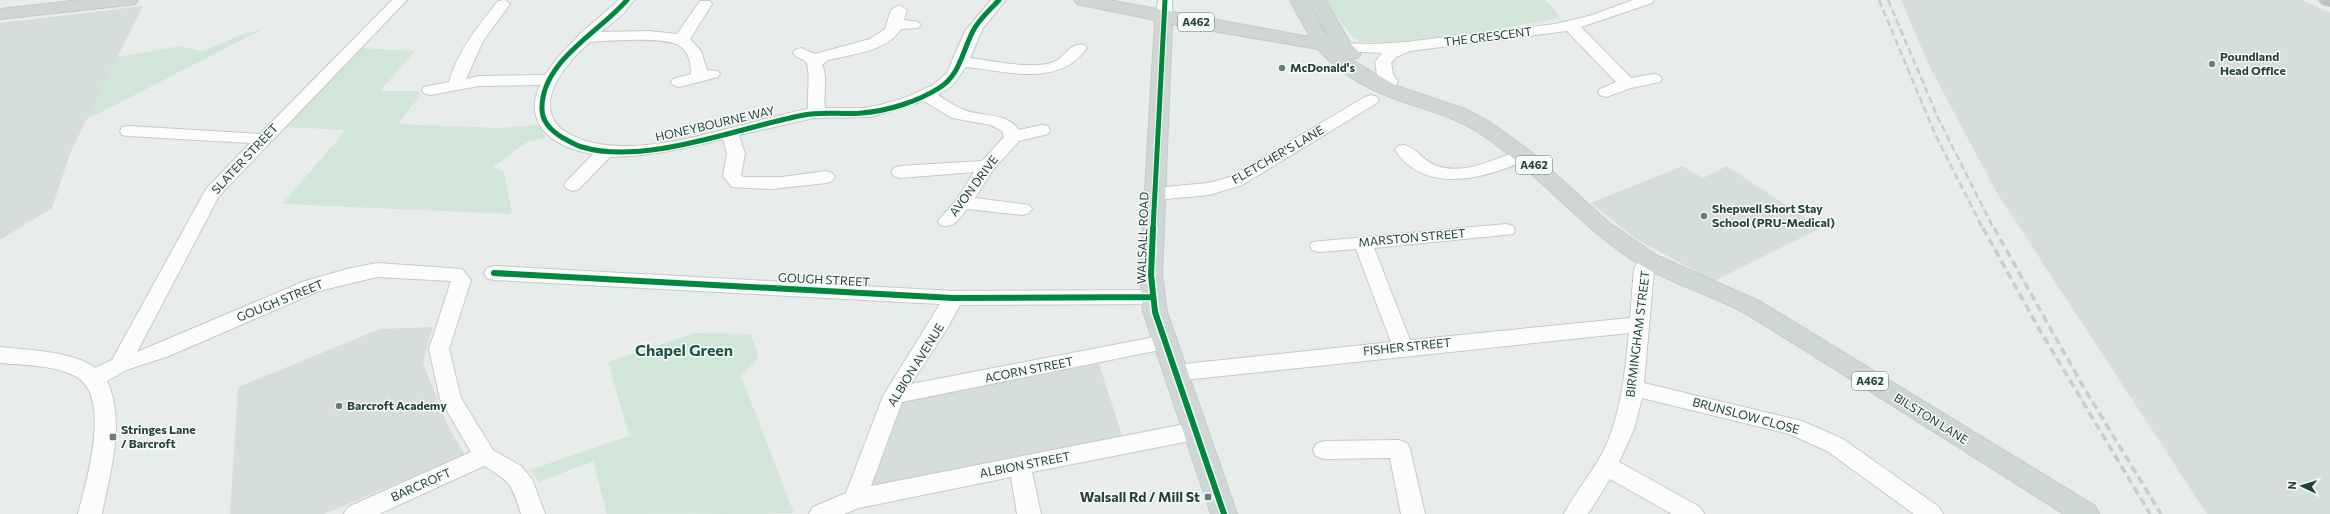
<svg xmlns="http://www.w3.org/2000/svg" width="2330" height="514" font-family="Commissioner,sans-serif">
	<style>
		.built { fill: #d6dedb }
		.green { fill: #d1e6d8 }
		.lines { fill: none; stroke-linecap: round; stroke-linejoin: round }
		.minor-casing { stroke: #c5cac8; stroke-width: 2 }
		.major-casing { stroke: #c3ccc9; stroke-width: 2 }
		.highway-casing { stroke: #c3ccc9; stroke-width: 2 }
		.minor { fill: #fcfcfc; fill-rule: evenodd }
		.major { fill: #cfd7d5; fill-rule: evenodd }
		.highway { fill: #bcc4c2; fill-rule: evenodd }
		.rail-far1 { stroke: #c9cdcc; stroke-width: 2.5; stroke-dasharray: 7 3.5; stroke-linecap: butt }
		.rail { stroke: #c9cdcc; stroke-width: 3.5; stroke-dasharray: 8 4.5; stroke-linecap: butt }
		.cycleway-far1-casing { stroke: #f7fbf9; stroke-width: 7 }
		.cycleway-casing { stroke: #f7fbf9; stroke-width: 9 }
		.cycleway-far1 { stroke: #00873e; stroke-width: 5 }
		.cycleway { stroke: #00873e; stroke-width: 6 }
		.poi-dot { fill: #697e78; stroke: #f7fbf9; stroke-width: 1.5 }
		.labels { text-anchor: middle; stroke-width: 3; stroke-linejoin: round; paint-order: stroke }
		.shield { fill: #f7fbf9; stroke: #637a73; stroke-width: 1 }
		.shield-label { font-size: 11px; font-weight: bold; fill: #24423a }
		.street-label { font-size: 12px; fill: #24423a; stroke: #f7fbf9 }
		.poi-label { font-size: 12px; font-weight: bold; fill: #24423a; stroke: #f7fbf9; text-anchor: start }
		.near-poi-label { font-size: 14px; font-weight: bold; fill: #24423a; stroke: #f7fbf9; text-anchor: end }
		.district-label { font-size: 16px; font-weight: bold; fill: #1f5548; stroke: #f7fbf9 }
	</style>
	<rect width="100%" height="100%" fill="#e8edeb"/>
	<!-- built -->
	<path class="built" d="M1901,0H2302L2330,12V514H2207L1997,193L1930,68Z
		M143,6L71,151L52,208L0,240V23Z
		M1682,166L1703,178L1727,166L1821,228L1714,281L1636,239L1591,203Z
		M433,327L423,363L448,426L465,455L324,514H230L238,387L380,329Z
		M1098,361L1123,438L870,487L895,400Z"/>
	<!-- green -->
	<path class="green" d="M1327,0H1546L1561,18C1531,23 1374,52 1356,39C1348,34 1333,9 1327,0Z
		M263,29L86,120L118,57L180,46L203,51L240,35Z
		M362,48L415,51L380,91H419L420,96L398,124L500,128L538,125L546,138L527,142L493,167L504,171L512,214L282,204L346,130L285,127Z
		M694,333L751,334L759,358L741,376L794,513L607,514L593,461L539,482L530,470L629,436L608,362Z"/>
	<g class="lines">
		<!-- minor casing -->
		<g class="minor-casing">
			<path id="minor" d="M392,0H407L219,196L137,352L305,281L347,269L377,263L462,269L471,280L449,349L461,398L493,450L521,466L532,479L545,514H521C512,485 511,482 484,466L379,514H344L348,507L471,452L440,399L429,349L451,281L377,277L319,291L169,356L126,370L107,381C126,423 110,471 102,514H78C86,482 113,395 75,376C53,365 24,365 0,363V347C27,350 73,351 95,368L112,360L206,189L250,143L128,136L122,135L120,131L122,127L128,126L260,134Z
				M505,0L510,4L483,41L466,79L479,76L545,75L557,58L580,34L619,0H634L623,14L601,32L649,31L677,34L700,1H710L712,4L690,39L701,51L707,70L718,71L720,74L718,77L679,87L673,85L671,82L673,79L691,74C691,64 689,52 680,46C666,36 609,41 590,42C572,58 542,89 552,116C555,125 563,131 571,135C634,167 741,121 808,109C807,97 811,69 806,62C803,58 796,58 793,53L795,50L801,48L815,54L870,39L885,29L891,10L899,5L907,10L904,20L918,22L921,25L918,28L901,29C886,52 853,54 828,60L822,65C828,75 823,95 825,108H862L880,105L907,97L933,85L947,73L965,31L991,0H1006L983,28L970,58C993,61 1029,69 1051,63C1065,59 1069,41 1085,45L1087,48C1059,88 1006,71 966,67L952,86L938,95C946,100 954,106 962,109C981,118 1006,111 1019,130L1042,125L1048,126L1050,130L1048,134L1019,141L993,170L975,198L1029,205L1032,209L1029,213L1023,215L967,209C959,219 954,229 940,225L938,221L957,199L974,172L900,178L894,176L891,172L894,168L900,166L982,161L1004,137L1002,131L991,125L952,118L924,101L871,117L814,118L739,135L745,154L741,175L743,177H782L826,171L832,173L835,177L832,181L826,183L771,189L732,187L723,176L727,154L723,139C686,149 649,156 610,157L579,189L573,191L567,189L564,185L567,181L593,154C557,148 521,127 540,85L479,86L430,95L424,93L422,90L424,87L449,82C458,51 478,26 498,1Z
				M1158,0H1172V17L1169,20H1159L1156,17Z
				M1633,0H1654L1652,3L1581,27L1631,78L1654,74L1660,76L1662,79L1660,82L1631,88L1606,97L1600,95L1598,92L1600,89L1616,82L1567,31L1410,51L1396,57L1391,63L1393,74L1398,82L1396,85H1384L1377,74L1375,62L1382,53L1343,51L1337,49L1335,46L1337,43L1376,44L1406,42L1555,24L1589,16Z
				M1371,95L1377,97L1379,100L1377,103L1242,185L1209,195L1155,200L1149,198L1146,194L1149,190L1155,188L1208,183L1230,177L1365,97Z
				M1404,145C1417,148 1424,162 1437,166C1468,176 1495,157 1523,150L1529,151L1532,155L1529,159C1488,177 1427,197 1395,150L1398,146Z
				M1506,224L1513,226L1515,230L1513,234L1374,248L1410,340L1630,318L1634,269L1641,255L1648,253L1655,255L1658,260L1654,269L1644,383L1802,421L1843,439L1939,507L1943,514H1914L1827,451L1789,434L1642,398L1634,429L1619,462L1700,507L1704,514H1672L1610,479L1588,514H1564C1575,492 1592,473 1603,452C1621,415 1625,373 1629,333L1175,381L1168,379L1165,373L1168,367L1175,365L1391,342L1356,249L1319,252L1312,250L1310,246L1312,242Z
				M494,266L953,291L1152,290L1159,292L1162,297L1159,302L1152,304L960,305L947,329L911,384L1165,335L1172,337L1175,342L1172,347L1165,349L902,402L871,486L1195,422L1203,425L1206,431L1203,437L1195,440L1032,472L1041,514H1017L1011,477L859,508L844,514H809L813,507L846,493L883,396L940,304L494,280L487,278L484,273L487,268Z
				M1399,440L1407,443L1410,449L1425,514H1401L1390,458L1324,459L1316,456L1313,450L1316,444L1324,441Z"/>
		</g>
		<!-- major casing -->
		<g class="major-casing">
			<path id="major" d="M81,0H138L135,4L129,5L0,19V9Z
				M1074,0H1108L1310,37L1290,0H1308L1323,30L1331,40L1308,0H1326L1350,43L1361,54L1358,58L1350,59L1397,86L1465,109L1491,123L1530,151L1608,222L1656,255L1761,302L2095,506L2099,514H2064C1959,448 1854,380 1748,315C1713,295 1673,285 1639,264C1579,227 1537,170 1478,132C1449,113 1415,108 1383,94C1359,84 1335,68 1318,49L1172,24L1162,275L1167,312L1237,514H1211L1143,312L1140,275L1155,20L1077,4Z"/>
		</g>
		<!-- highway casing -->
		<g class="highway-casing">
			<path id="highway" d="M2319,0H2330V6L2322,4Z"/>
		</g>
		<!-- minor -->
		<use href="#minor" class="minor"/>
		<!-- major -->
		<use href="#major" class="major"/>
		<!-- highway -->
		<use href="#highway" class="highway"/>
		<!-- rail-far1 -->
		<path class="rail-far1" d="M1879,0L1935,134L1983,229
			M1888,0L1939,120L1994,229"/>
		<!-- rail -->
		<path class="rail" d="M1983,228L2038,327L2150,514
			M1994,228L2084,388L2161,514"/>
		<!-- cycleway-far1 casing -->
		<g class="cycleway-far1-casing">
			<path id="cycleway-far1" d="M627,0C600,32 541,61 542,109C542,122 553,132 563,138C569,141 575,145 582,147C645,166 740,127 804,115C824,111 843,115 862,113C887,111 917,102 939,88C960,75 962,52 973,31C979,19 990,10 999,0
				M1153,229L1165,0"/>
		</g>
		<!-- cycleway casing -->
		<g class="cycleway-casing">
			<path id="cycleway" d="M1153,228L1151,275L1155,312L1224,514
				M494,273L953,298L1152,297"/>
		</g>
		<!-- cycleway-far1 -->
		<use href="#cycleway-far1" class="cycleway-far1"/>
		<!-- cycleway -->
		<use href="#cycleway" class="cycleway"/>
	</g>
	<!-- markers -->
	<g class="poi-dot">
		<circle cx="2212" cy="64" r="4"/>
		<circle cx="1282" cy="68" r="4"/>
		<circle cx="1704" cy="216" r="4"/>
		<circle cx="339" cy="406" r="4"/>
		<rect x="109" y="433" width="8" height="8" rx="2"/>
		<rect x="1204" y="493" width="8" height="8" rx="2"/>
	</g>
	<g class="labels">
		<!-- shield labels -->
		<g class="shield">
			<rect x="1178" y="13" width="36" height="18" rx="3"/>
			<rect x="1516" y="156" width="36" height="18" rx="3"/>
			<rect x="1852" y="372" width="36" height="18" rx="3"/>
		</g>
		<g class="shield-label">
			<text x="1196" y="26">A462</text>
			<text x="1534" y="169">A462</text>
			<text x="1870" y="385">A462</text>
		</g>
		<!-- street labels -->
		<g class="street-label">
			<text transform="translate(1488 37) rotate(-7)" y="4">THE CRESCENT</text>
			<text transform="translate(715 124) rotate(-13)" y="4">HONEYBOURNE WAY</text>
			<text transform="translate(1278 155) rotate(-30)" y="4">FLETCHER'S LANE</text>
			<text transform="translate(245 159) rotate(-47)" y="4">SLATER STREET</text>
			<text transform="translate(974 186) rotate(-53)" y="4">AVON DRIVE</text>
			<text transform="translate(1143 238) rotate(-88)" y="4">WALSALL ROAD</text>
			<text transform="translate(1412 238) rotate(-5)" y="4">MARSTON STREET</text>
			<text transform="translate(824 280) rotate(3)" y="4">GOUGH STREET</text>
			<text transform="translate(280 301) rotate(-22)" y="4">GOUGH STREET</text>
			<text transform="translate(1638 334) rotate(-83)" y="4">BIRMINGHAM STREET</text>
			<text transform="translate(1407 347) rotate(-6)" y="4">FISHER STREET</text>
			<text transform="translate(916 365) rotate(-58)" y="4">ALBION AVENUE</text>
			<text transform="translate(1029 370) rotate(-11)" y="4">ACORN STREET</text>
			<text transform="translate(1746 416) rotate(15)" y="4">BRUNSLOW CLOSE</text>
			<text transform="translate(1931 419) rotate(32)" y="4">BILSTON LANE</text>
			<text transform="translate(1025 465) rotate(-11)" y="4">ALBION STREET</text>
			<text transform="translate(421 485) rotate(-24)" y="4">BARCROFT</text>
		</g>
		<!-- poi labels -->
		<g class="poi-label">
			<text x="2220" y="61">Poundland<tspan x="2220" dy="14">Head Office</tspan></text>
			<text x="1290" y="72">McDonald's</text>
			<text x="1712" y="213">Shepwell Short Stay<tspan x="1712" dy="14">School (PRU-Medical)</tspan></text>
			<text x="347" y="410">Barcroft Academy</text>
			<text x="121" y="434">Stringes Lane<tspan x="121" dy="14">/ Barcroft</tspan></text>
		</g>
		<!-- near-poi labels -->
		<g class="near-poi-label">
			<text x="1200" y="502">Walsall Rd / Mill St</text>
		</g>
		<!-- district labels -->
		<g class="district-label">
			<text x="684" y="356">Chapel Green</text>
		</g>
	</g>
	<!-- north arrow -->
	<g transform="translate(2302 486) rotate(274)" stroke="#f7fbf9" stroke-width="3" paint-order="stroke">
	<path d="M0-3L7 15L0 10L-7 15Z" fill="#24423a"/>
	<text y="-6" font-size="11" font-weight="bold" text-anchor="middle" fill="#24423a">N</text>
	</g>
</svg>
